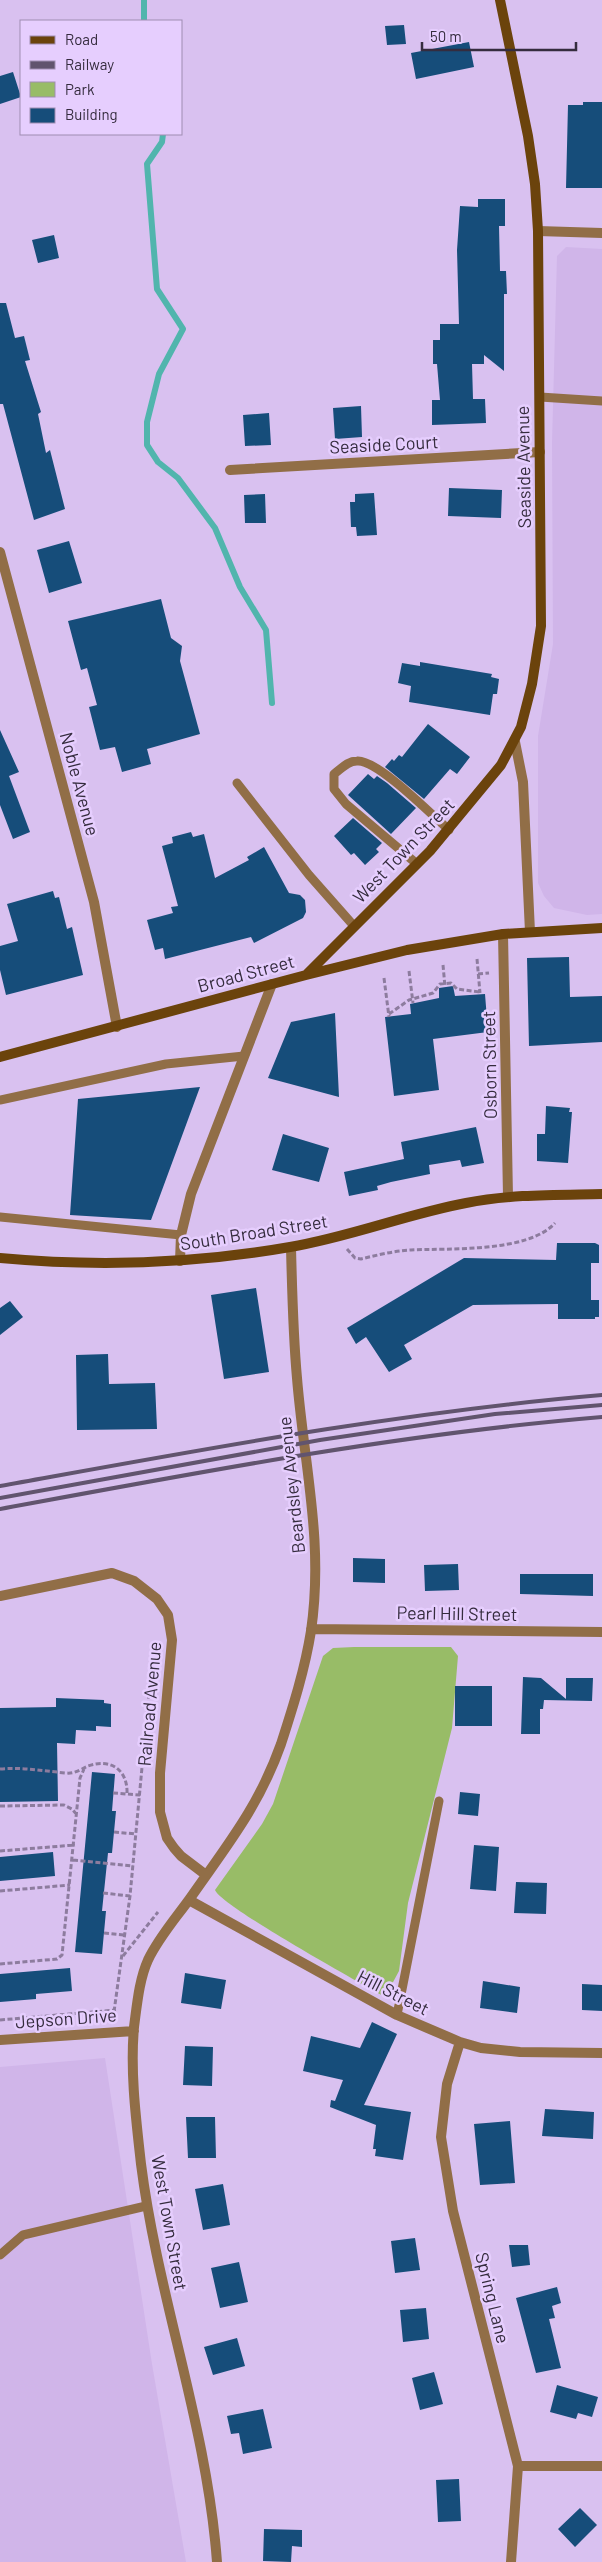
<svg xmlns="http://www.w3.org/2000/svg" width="602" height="2562" font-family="Barlow,sans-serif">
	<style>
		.built { fill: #d0b5e9 }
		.green { fill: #98bc67 }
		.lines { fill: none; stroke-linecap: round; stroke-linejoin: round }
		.stream { stroke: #51b5ad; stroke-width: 6 }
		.building { fill: #164d7a }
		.path { stroke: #8d7c9e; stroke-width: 3; stroke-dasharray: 5 2.5; stroke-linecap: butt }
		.service { stroke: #916e47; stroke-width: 9 }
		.minor { stroke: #916e47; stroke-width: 10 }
		.secondary { stroke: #6b430c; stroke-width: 10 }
		.rail { stroke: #61546e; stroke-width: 4 }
		.labels { text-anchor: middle; stroke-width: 5; stroke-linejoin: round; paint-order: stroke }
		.street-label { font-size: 18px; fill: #352c3e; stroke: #e6cefe }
	</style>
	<rect width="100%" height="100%" fill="#d9c1f0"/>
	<!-- built -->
	<path class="built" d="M566,247L602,249V914L587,915L554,908L544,896L538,883V736L553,644L552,443L557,256Z
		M105,2058L152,2364L186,2562H0V2067Z"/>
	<!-- green -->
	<path class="green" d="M354,1647H451L458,1656L452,1728L408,1903L399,1971L385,1997C360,1983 221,1906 215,1890L262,1824L273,1804L323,1656L333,1648Z"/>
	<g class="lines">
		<!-- stream -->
		<path class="stream" d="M144,0V21
			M163,134L162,142L147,164L157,289L183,329L159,374L147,422V445L158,462L178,478L215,528L240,587L266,630L272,703"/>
	</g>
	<!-- building -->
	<path class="building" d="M404,25L406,44L387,45L385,26Z
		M469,42L474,67L416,79L411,53Z
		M13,72L21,97L0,104V76Z
		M583,102H602V188H566L568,105H583Z
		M478,199H505V226H499L500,271H506L507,294H504V371L484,355V364H472L473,399H485L486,423L432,425V400H440L437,364H433V340H440V324H459L457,250L460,206L478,207Z
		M54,235L59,258L38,263L32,240Z
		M0,303H6L15,338L24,336L30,360L25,361L41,412L38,414L46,453L50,450L65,509L34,520L3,404H0Z
		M361,406L362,437L335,439L333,408Z
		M269,413L271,445L245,446L243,415Z
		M449,488L502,490L501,518L448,516Z
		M374,493L377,535L357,536L356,527H351L350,502H355V494Z
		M265,494L266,523H245L244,495Z
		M69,541L82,583L49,593L37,550Z
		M161,599L171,638L182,646L180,661L200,734L147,749L151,764L122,772L115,747L100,750L89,707L97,705L87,668L81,670L68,621Z
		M420,662L492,674L491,677L499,679L497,694H493L490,715L409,702L411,686L398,683L402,663L420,666Z
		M428,724L470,757L457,774L450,769L424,799L385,767L392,759L394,761L399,755L402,757Z
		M0,730L19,772L9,776L30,832L13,839L0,805Z
		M368,774L374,779L377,776L387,783L416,808L391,834L348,795Z
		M353,818L382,843L376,849L379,852L365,865L354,853L351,855L334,836Z
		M191,832L193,837L204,834L215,878L249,860L247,857L264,847L289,893L300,895L305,900L306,912L303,918L254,943L251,937L165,959L163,948L155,950L147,920L173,913L171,907L178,906L162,846L173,843L172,837Z
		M53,891L55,898L59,897L67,929L72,927L83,975L6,995L0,970V946L18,941L7,904Z
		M569,957L570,997L602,996V1042L529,1046L527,958Z
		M453,986L455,996L485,994L488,1032L433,1039L439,1090L394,1096L385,1017L411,1014L410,1004L439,998V988Z
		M335,1013L339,1097L268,1078L291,1022Z
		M200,1087L151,1220L70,1215L78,1099Z
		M546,1106L570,1108L569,1112H572L568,1163L537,1161V1134H545Z
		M476,1127L484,1163L462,1167L460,1160L429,1165L430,1174L391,1182L377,1186L378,1190L349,1196L344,1172L404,1159L401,1142Z
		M283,1134L329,1148L319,1182L272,1170Z
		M557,1243H595L599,1245V1263H591V1300H599V1317H595V1319H558V1304L473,1305L404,1345L412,1359L389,1372L366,1337L356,1344L347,1328L464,1258L556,1260Z
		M256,1288L269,1372L224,1379L211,1295Z
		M10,1301L23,1317L0,1335V1308Z
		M108,1354L109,1384L155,1383L157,1429L77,1430L76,1355Z
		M353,1558L385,1559V1583L353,1582Z
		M458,1564L459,1590L425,1591L424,1565Z
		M520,1574H593V1596L520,1594Z
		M523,1677L541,1678L566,1699V1678H593L592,1701L544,1700L543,1709H540V1734H521Z
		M455,1686H492V1726H455Z
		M56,1698L104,1700V1703L111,1704V1727L96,1726V1731L76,1730L75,1744L57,1743L58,1801L0,1802V1708L56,1707Z
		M92,1772L115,1774L112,1811H116L112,1853H108L102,1911H106L102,1954L75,1952Z
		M460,1792L480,1794L478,1816L458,1814Z
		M474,1845L499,1847L496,1891L470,1889Z
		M53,1852L55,1876L0,1881V1857Z
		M516,1882L547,1883L546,1914L514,1913Z
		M70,1968L72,1991L36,1994V1999L0,2002V1974Z
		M185,1973L226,1980L221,2009L181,2003Z
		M483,1981L520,1987L517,2013L480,2008Z
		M582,1984L602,1985V2011L582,2010Z
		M372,2022L397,2034L364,2105L411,2112L403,2160L375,2156L376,2149H373L376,2125L330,2107L331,2100L335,2101L343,2080L303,2071L311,2036L360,2048Z
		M185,2046L213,2047L212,2086L183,2085Z
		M545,2109L594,2112L593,2139L542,2136Z
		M186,2117H215L216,2158H188Z
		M510,2121L515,2183L480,2185L474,2124Z
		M223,2184L230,2225L203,2230L195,2189Z
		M415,2238L420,2270L395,2273L391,2241Z
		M509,2245H528L530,2265L512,2267Z
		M239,2262L248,2302L220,2308L211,2268Z
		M557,2287L561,2303L552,2306L555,2318L549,2319L561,2368L536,2373L516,2298Z
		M426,2308L429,2339L403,2342L400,2310Z
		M237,2338L245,2366L213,2375L204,2347Z
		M434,2372L443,2404L420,2410L412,2378Z
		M557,2385L598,2397L592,2417L578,2413L576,2419L550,2412Z
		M263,2409L272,2448L243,2454L239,2433L231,2434L227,2416Z
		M459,2479L461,2521L438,2522L436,2480Z
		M580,2508L597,2525L575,2547L558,2529Z
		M264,2529L302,2530V2547L292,2546L291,2562L263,2561Z"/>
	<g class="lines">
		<!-- path -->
		<path class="path" d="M477,959L480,993
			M443,965L445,987
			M409,971L413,1003
			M478,974L489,973
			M384,978L389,1017
			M389,1014L409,1000L433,993L440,984L451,983L457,989L480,992
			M347,1249L355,1258L361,1259C377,1255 394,1251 411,1250C449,1248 528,1253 555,1223
			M0,1769C23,1767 44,1771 66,1773C75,1774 81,1769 88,1766C111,1758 128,1770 127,1794
			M113,1793L140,1795
			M0,1806L64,1805L72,1809L77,1815
			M114,1832L136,1834
			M0,1851L75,1845
			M73,1860L133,1866
			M0,1891L70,1885
			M103,1893L130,1896
			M104,1933L125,1935
			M123,1956L158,1912
			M0,1964L57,1959L62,1955L80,1778L84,1769
			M113,2019L130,1896L151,1671
			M0,2020L116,2010"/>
		<!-- service -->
		<path class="service" d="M540,397L602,401
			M237,783L309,875L354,926
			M417,864L346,804L334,789V774C342,768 348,761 357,761C377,759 432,815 449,830
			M0,1100L166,1064L244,1056
			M0,1217L181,1235
			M397,2015L439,1801
			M0,2255L23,2235L146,2206"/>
		<!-- minor -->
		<path class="minor" d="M538,231L602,233
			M230,470L540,452
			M0,552L94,902L117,1027
			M515,742L523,782L530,932
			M503,934L508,1196
			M180,1261L181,1235L191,1194L272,984
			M0,1596L112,1573L134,1581L157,1599L168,1615L172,1640L160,1773V1812L167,1838L174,1848L181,1856L206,1875
			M311,1629L602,1632
			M189,1900L397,2015L460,2042L481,2048L520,2052L602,2053
			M0,2040L134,2031
			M460,2042L447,2084L441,2137L453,2211L518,2466L511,2562
			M518,2466H602
			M217,2562C207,2426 158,2298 141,2164C136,2119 130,2072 134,2027C137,2005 139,1980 148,1960C159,1937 176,1918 191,1897C228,1844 259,1806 281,1744C293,1707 305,1669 311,1631C324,1542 304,1465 297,1378C293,1334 292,1290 291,1247"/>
		<!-- secondary -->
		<path class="secondary" d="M306,975L430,851L501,765L521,727L532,684L541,626L538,231L535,184L528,136L500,0
			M0,1057L306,975L407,950L503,934L602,928
			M0,1258C98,1267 193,1264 290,1247C350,1237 407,1214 466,1203C511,1194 557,1195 602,1194"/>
		<!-- rail -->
		<path class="rail" d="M0,1486C200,1450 400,1412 602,1395
			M0,1498L320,1440L495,1414L602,1405
			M0,1509C200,1472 399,1434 602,1417"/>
	</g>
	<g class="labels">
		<!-- street labels -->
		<g class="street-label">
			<text transform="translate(384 445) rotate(-3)" y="6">Seaside Court</text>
			<text transform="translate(524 467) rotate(-91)" y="6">Seaside Avenue</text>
			<text transform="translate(79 784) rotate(75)" y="6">Noble Avenue</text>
			<text transform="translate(404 851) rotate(-46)" y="6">West Town Street</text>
			<text transform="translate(246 974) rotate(-15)" y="6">Broad Street</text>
			<text transform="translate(490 1065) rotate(-91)" y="6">Osborn Street</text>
			<text transform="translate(254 1233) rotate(-9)" y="6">South Broad Street</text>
			<text transform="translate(292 1485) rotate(-96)" y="6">Beardsley Avenue</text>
			<text transform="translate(457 1614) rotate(1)" y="6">Pearl Hill Street</text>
			<text transform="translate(150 1704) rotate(-85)" y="6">Railroad Avenue</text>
			<text transform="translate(393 1993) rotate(27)" y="6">Hill Street</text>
			<text transform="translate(66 2019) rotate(-4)" y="6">Jepson Drive</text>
			<text transform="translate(169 2223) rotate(80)" y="6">West Town Street</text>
			<text transform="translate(492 2298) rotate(76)" y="6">Spring Lane</text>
		</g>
	</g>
	<!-- legend -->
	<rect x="20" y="20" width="162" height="115" fill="#e6cefe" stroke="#9f8db1"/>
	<rect x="30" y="36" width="25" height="8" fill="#6b430c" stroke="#9f8db1"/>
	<text x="65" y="45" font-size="15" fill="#352c3e">Road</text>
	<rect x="30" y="61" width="25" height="8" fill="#61546e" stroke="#9f8db1"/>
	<text x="65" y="70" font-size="15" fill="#352c3e">Railway</text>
	<rect x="30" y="82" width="25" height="15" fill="#98bc67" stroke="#9f8db1"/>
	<text x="65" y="95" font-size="15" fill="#352c3e">Park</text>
	<rect x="30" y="108" width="25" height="15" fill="#164d7a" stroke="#9f8db1"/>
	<text x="65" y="120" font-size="15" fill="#352c3e">Building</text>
	<!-- scale -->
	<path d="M422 42v8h154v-8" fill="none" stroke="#352c3e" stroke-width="2.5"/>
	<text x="430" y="42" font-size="15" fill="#352c3e" stroke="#e6cefe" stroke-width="4" paint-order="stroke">50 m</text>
</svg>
